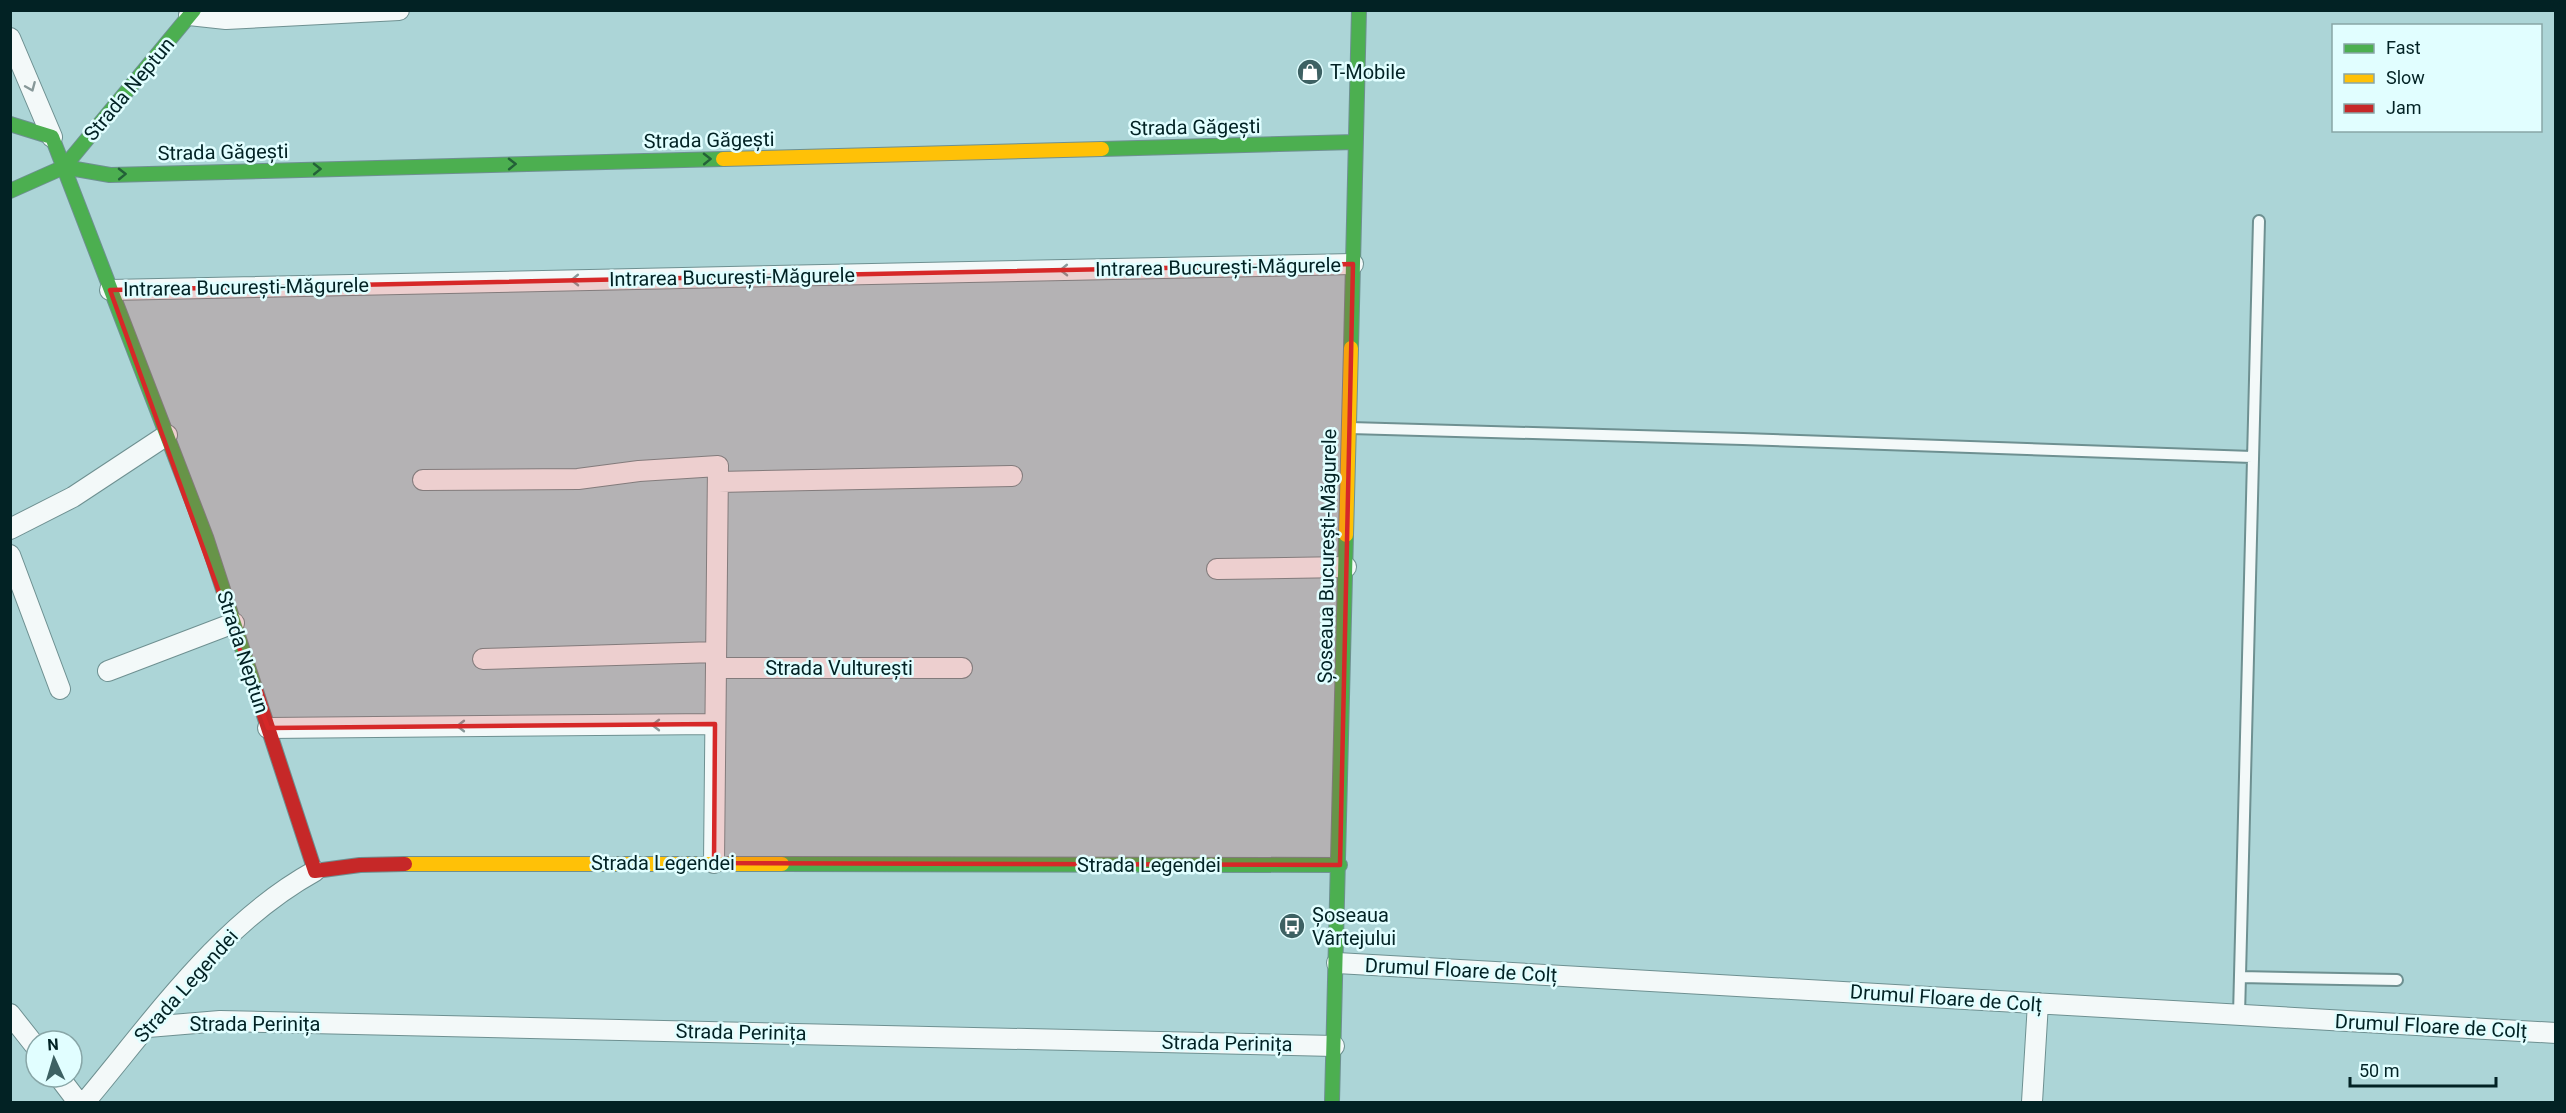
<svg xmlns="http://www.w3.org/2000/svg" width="2566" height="1113" font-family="Roboto,sans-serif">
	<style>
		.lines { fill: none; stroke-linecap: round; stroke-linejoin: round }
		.lane-casing { stroke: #6e9091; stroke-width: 14 }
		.street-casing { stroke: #6e9091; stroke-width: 22 }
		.fast-casing { stroke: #6e9091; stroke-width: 16 }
		.slow-casing { stroke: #6e9091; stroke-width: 16 }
		.jam-casing { stroke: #6e9091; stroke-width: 16 }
		.lane { stroke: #f3f9f9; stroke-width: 10 }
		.street { stroke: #f3f9f9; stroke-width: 20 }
		.fast { stroke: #4caf50; stroke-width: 14 }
		.slow { stroke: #ffc107; stroke-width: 14 }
		.jam { stroke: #c62828; stroke-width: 14 }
		.oneway { stroke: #879899 }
		.oneway2 { stroke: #236138 }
		.marked { fill: #d62828; fill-opacity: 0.2; stroke: #d62828; stroke-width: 4.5; stroke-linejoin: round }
		.labels { text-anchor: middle; stroke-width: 5; stroke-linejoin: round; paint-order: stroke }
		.poi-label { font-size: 20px; fill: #022224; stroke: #e1feff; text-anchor: start }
		.street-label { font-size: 20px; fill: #022224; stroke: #e1feff }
	</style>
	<rect width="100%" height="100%" fill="#acd5d7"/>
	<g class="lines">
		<!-- lane casing -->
		<g class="lane-casing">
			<path id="lane" d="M1350,428L1743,439L2252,457
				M2240,977L2397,980
				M2239,1015L2259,221"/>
		</g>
		<!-- street casing -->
		<g class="street-casing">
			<path id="street" d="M189,15L226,19L399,10
				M10,38L52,137
				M110,290L1353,264
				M423,480L578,479L639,471L718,466L714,863
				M718,482L1012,476
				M10,529L73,497L167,435
				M10,555L60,689
				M1217,569L1346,567
				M483,659L716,652
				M716,668H962
				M108,671L234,623
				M268,728L715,724
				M1337,963L2556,1033
				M10,1014L36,1047
				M148,1027L220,1021L1334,1046
				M59,1077L78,1102
				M85,1102C154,1020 219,924 315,871
				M2032,1102L2038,1003"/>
		</g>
		<!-- fast casing -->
		<g class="fast-casing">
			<path id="fast" d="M10,124L52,137L206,537L255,688
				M1102,149L1355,142
				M64,167L110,175L723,159
				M10,191L64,167L194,10
				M1351,348L1359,10
				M782,864L1340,865
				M1332,1102L1346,535"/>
		</g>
		<!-- slow casing -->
		<g class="slow-casing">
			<path id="slow" d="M723,159L1102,149
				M1346,535L1351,348
				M405,864H782"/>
		</g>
		<!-- jam casing -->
		<g class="jam-casing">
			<path id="jam" d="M255,688L315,871L360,865L405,864"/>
		</g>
		<!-- lane -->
		<use href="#lane" class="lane"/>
		<!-- street -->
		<use href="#street" class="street"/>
		<!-- fast -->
		<use href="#fast" class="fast"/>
		<!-- slow -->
		<use href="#slow" class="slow"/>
		<!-- jam -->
		<use href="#jam" class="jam"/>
	</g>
	<!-- one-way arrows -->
	<defs><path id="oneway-chevron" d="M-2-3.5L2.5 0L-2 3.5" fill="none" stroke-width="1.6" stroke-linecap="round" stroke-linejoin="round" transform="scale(1.5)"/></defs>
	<g class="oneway">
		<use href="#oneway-chevron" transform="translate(31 87) rotate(67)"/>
		<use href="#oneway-chevron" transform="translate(1064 270) rotate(179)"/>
		<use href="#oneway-chevron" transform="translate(575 280) rotate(179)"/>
		<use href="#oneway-chevron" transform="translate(656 725) rotate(180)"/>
		<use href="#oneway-chevron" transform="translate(461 726) rotate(180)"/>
	</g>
	<g class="oneway2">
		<use href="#oneway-chevron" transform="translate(707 159) rotate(-1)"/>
		<use href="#oneway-chevron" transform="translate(512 164) rotate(-1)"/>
		<use href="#oneway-chevron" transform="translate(317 169) rotate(-1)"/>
		<use href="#oneway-chevron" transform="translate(122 174) rotate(-1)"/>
	</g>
	<!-- marked area -->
	<path class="marked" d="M1353,264L1340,865L714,863L715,724L268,728L110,290Z"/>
	<!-- icons -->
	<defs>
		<g id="shop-disc" transform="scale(1.35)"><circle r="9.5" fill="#3d6163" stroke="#e1feff"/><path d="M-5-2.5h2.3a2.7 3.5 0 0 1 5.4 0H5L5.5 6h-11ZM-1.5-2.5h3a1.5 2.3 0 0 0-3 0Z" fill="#fff"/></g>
		<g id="bus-disc" transform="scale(1.35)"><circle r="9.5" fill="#3d6163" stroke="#e1feff"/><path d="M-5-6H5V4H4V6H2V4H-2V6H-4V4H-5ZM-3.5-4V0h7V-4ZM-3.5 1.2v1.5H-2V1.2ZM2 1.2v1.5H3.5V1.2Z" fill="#fff"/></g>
	</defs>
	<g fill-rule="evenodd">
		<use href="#shop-disc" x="1310" y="72"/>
		<use href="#bus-disc" x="1292" y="926"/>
	</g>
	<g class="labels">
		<!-- poi labels -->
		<g class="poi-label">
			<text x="1330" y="79">T-Mobile</text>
			<text x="1312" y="922">Șoseaua<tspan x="1312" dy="23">Vârtejului</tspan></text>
		</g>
		<!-- street labels -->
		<g class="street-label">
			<text transform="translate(129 89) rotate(-50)" y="7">Strada Neptun</text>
			<text transform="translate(1195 127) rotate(-1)" y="7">Strada Găgești</text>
			<text transform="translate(709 140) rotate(-1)" y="7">Strada Găgești</text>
			<text transform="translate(223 152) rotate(-1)" y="7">Strada Găgești</text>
			<text transform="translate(1218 267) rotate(-1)" y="7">Intrarea București-Măgurele</text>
			<text transform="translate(732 277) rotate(-1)" y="7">Intrarea București-Măgurele</text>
			<text transform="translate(246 287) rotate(-1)" y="7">Intrarea București-Măgurele</text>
			<text transform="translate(1327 556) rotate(-89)" y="7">Șoseaua București-Măgurele</text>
			<text transform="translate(243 652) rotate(72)" y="7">Strada Neptun</text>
			<text x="839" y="675">Strada Vulturești</text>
			<text x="663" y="870">Strada Legendei</text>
			<text x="1149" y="872">Strada Legendei</text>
			<text transform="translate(1461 970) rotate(3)" y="7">Drumul Floare de Colț</text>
			<text transform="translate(186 986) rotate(-48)" y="7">Strada Legendei</text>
			<text transform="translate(1946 998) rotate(4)" y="7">Drumul Floare de Colț</text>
			<text x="255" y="1031">Strada Perinița</text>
			<text transform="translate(2431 1026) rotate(3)" y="7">Drumul Floare de Colț</text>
			<text transform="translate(741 1032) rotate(1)" y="7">Strada Perinița</text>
			<text transform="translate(1227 1043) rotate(1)" y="7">Strada Perinița</text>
		</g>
	</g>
	<!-- border -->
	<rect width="2566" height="1113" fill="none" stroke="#022224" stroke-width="24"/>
	<!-- legend -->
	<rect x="2332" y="24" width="210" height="108" fill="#e1feff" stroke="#88a6a7" stroke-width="1.5"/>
	<rect x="2344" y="44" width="30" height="9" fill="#4caf50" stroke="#88a6a7" stroke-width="1.5"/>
	<text x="2386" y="54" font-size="18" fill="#022224">Fast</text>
	<rect x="2344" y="74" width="30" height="9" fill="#ffc107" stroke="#88a6a7" stroke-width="1.5"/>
	<text x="2386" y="84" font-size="18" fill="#022224">Slow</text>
	<rect x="2344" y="104" width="30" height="9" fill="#c62828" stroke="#88a6a7" stroke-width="1.5"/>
	<text x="2386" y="114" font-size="18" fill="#022224">Jam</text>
	<!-- north arrow -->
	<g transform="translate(54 1059) rotate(356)"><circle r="28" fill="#e1feff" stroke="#88a6a7" stroke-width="1.5"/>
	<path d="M0-4.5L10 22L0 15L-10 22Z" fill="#3d6163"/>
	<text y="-9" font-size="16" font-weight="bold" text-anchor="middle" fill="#022224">N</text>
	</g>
	<!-- scale -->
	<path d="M2350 1077v9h146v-9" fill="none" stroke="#022224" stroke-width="3"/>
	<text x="2359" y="1077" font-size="18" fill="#022224" stroke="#e1feff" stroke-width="4.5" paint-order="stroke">50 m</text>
</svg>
